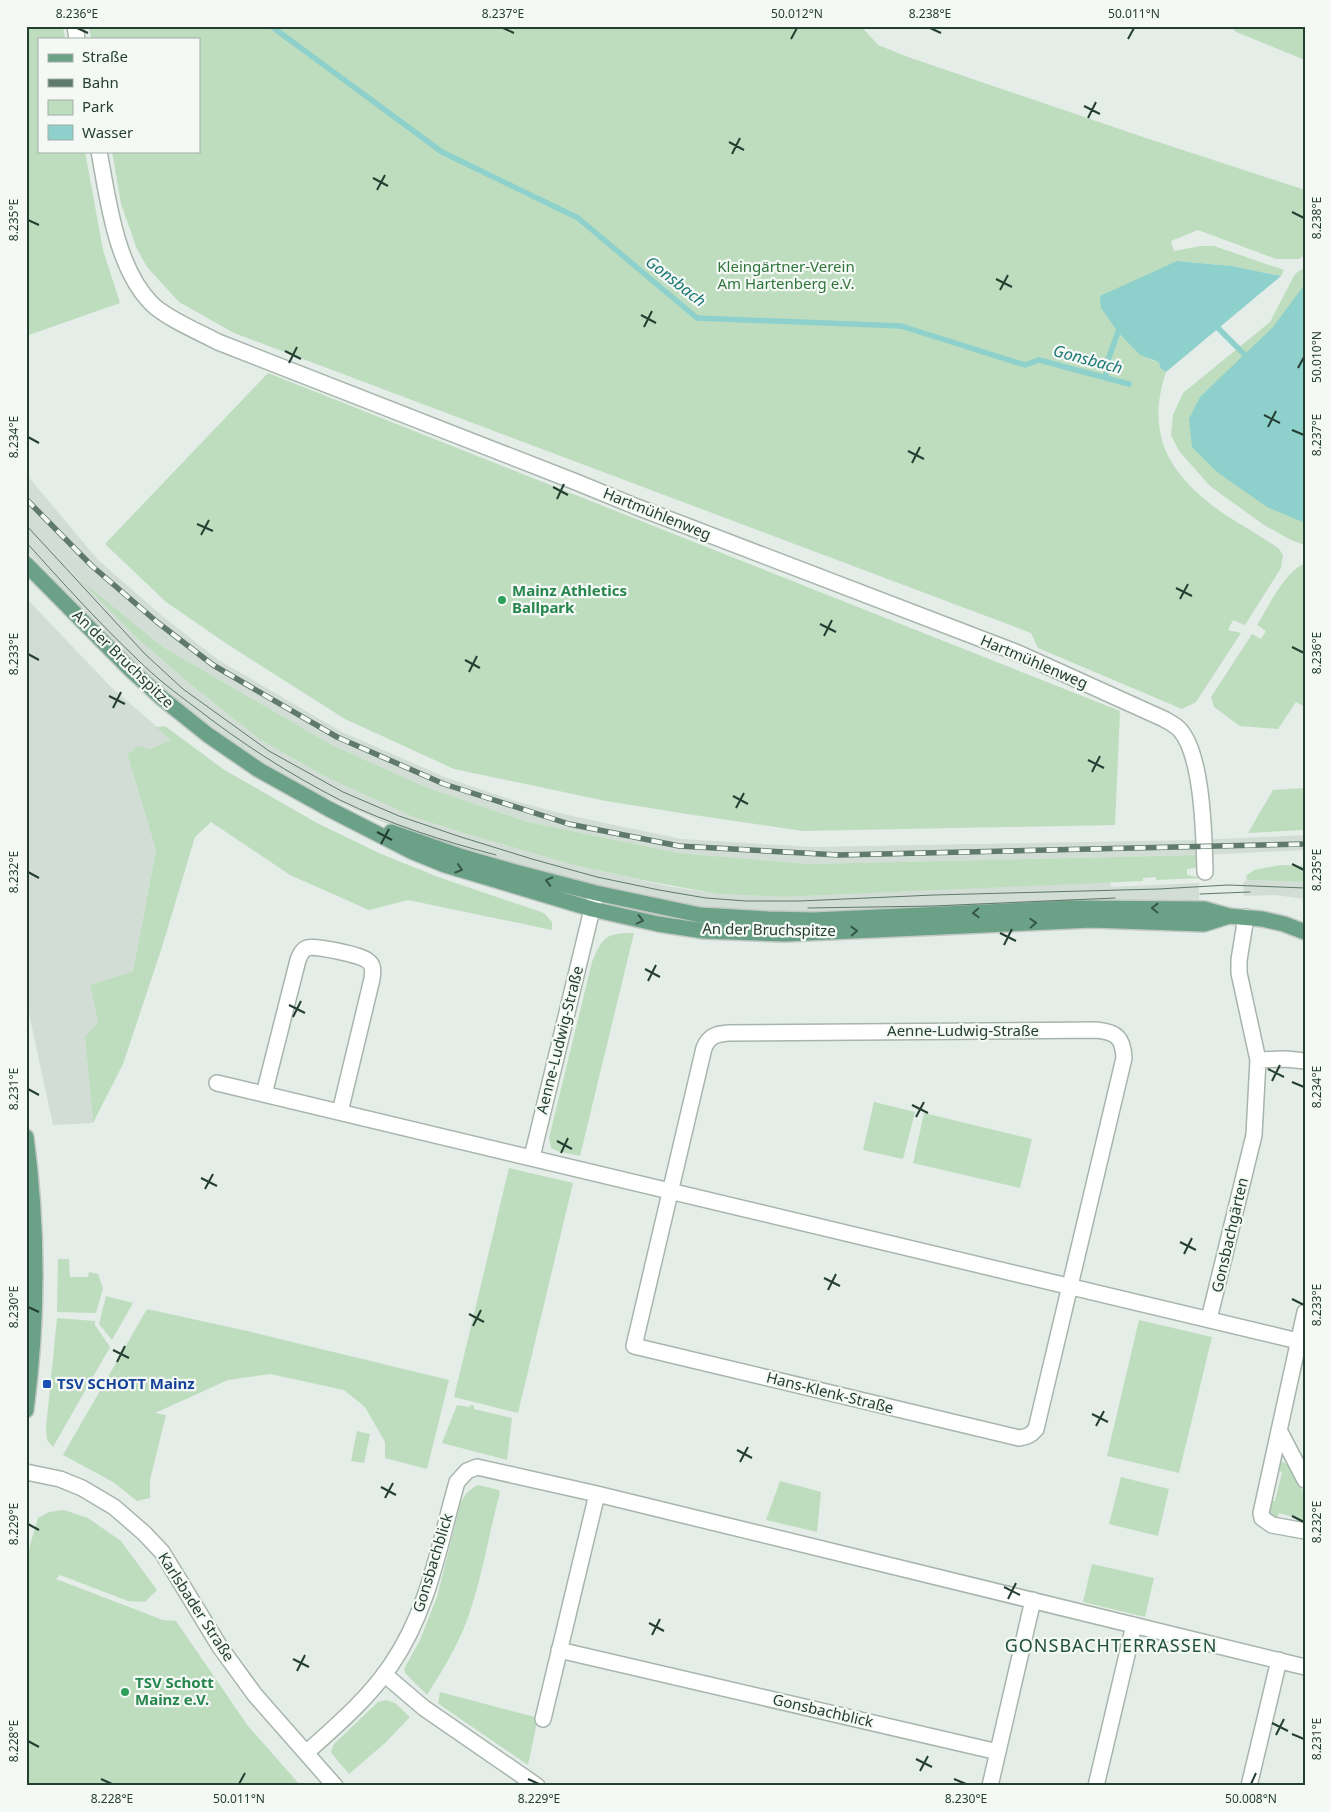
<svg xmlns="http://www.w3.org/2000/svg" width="1331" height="1812" font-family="'Noto Sans',sans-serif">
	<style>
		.built { fill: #d2ddd6 }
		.green { fill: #beddbf }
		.water { fill: #8ed0cb }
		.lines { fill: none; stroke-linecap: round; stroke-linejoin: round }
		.stream { stroke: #8ed0cb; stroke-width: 5.5 }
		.minor-casing { stroke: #a7b5ad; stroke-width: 18 }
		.major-casing { stroke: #c2c9c5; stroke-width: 18 }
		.minor { stroke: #fff; stroke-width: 15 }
		.major { stroke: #6aa187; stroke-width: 15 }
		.tram { stroke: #5f796c; stroke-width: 1 }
		.rail-casing { stroke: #5f796c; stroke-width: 5.5 }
		.rail { stroke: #f4f9f6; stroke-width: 4; stroke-dasharray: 11; stroke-linecap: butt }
		.oneway { stroke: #365746 }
		.ticks { fill: none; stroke: #243e31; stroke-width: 2 }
		.leisure-dot { fill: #2e9e5b; stroke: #f4f9f6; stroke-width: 2 }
		.transit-dot { fill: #1a4fb4; stroke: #f4f9f6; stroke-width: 2 }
		.labels { text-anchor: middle; stroke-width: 4.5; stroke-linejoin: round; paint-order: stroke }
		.park-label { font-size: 15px; fill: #2f743a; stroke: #f4f9f6 }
		.street-label { font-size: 15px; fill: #243e31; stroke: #f4f9f6 }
		.leisure-label { font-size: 15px; font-weight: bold; fill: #27864d; stroke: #f4f9f6; text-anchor: start }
		.transit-label { font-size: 15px; font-weight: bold; fill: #164399; stroke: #f4f9f6; text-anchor: start }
		.water-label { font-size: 16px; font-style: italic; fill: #1f7874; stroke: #f4f9f6 }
		.quarter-label { font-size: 18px; letter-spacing: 1px; fill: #20503a; stroke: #f4f9f6 }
		.neatline { fill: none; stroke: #243e31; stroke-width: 2 }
		.ticks-label { font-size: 12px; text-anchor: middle; fill: #243e31 }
	</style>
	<rect width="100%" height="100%" fill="#e4ede7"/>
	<!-- built -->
	<path class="built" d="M26,474L97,559L161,615L217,659L340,731L447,778L518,802L572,816L681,839L813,847L1199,840L1305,835V850L1200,855L810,864L679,853L528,822L428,788L332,745L163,647L83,582L137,638L189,683L259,739L326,777L394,808L413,817L470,835L574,865L667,886L718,894L784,897L1110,882L1111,887L1199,883V903L774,915L713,911L557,878L410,833L387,824L320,794L267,764L229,739L176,699L125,653L26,550Z
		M26,598L111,687L172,740L150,749L143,748L127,753L156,849L133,971L90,985L98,1023L85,1036L93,1123L53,1125L26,1000Z
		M1247,880L1305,882V899L1275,895L1244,896L1243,883Z"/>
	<!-- green -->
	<path class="green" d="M26,26H63L65,39H39V151H85L103,250L120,303L26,336Z
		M89,26H861L878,45L908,57L1146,138L1305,190V255L1299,259H1276L1198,230L1171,241L1174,251L1201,246H1214L1284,270L1281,276L1232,266L1177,261L1151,360L1159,362L1160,368L1166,372C1144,438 1172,477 1224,514C1242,526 1262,536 1279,549L1283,555L1281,568L1245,625L1233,620L1228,630L1241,633L1196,702L1182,709L1038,648L1031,633L234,333L179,302L147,267L137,249L121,204L112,151H199V39H91Z
		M1231,26H1305V60L1236,32Z
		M1305,267V545L1291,540L1264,525L1210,486L1179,451L1171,435L1173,415L1183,393L1270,322L1295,274Z
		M268,373L1120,711L1115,825L803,831L687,814L606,801L454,769L345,719L227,644L166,602L105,544Z
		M1305,564V707L1296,702L1278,729L1240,726L1214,707L1211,697L1252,634L1261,639L1266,631L1257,625C1267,609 1287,568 1305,564Z
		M78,578L163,647L332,745L428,788L528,822L679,853L810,864L1200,855L1199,867L1187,869V875L1202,878L1156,880V877L1143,878V881L784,897L718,894L642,880L574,865L470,835L413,817L394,808L326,777L259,739L189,683L137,638Z
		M165,726L223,769L317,823L379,853L438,877L544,913L552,922V930L408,900L369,910L290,875L211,822L195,837L162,947L123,1064L93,1123L85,1036L98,1023L90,985L133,971L156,850L127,753L133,751L137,746L150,749L171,740L156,727Z
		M1305,788V830L1248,833L1273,790Z
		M1280,865L1305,866V882L1247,880L1246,876L1254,870Z
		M634,933L580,1156L557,1151L551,1148L549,1138L592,962C603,936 606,933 634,933Z
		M874,1102L915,1112L903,1159L863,1150Z
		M924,1113L1032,1139L1020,1188L913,1163Z
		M509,1168L573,1183L518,1413L454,1397Z
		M58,1259H69L70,1277H88L89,1272L98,1274L103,1288L96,1313L57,1312Z
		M106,1296L133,1303L112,1340L99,1324Z
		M147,1309L247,1331L449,1380L427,1469L385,1458V1442L365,1407L344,1390L270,1374L228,1380L155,1413L166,1415L150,1480V1498L137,1501L113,1482L63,1455Z
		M57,1318L95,1321V1325L110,1347L53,1447L47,1440L46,1428Z
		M1139,1320L1212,1337L1179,1473L1107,1456Z
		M457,1405L469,1407L471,1405L474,1406V1409L512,1418L507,1460L442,1443Z
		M357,1431L370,1434L364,1463L351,1461Z
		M1283,1462L1289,1465L1305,1496V1519L1296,1524L1297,1518L1279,1513L1277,1520C1269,1514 1268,1510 1270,1500L1275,1501L1282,1472L1277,1470L1280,1463Z
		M1121,1477L1169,1489L1158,1536L1109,1524Z
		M780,1481L821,1492L817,1532L766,1520Z
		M478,1485L499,1490L500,1492C488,1537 481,1585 464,1628C454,1652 440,1674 427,1695L405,1673L404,1669L420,1640L437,1597L461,1502C465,1494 470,1489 478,1485Z
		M64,1510L88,1518L121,1541L157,1590L145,1602L128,1601L60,1575L56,1579L163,1620L176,1621L248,1726L301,1786H26V1559L38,1518L49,1512Z
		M1092,1564L1154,1578L1145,1617L1083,1602Z
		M440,1692L538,1718L528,1765L443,1707L438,1703Z
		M386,1700L395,1703L410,1717L385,1743L349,1774L333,1755L331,1752L334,1744L378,1702Z"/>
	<!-- water -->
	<path class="water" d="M1177,261L1232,266L1281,276L1166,372L1160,368L1159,362L1140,355L1118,332L1101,308L1100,296Z
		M1305,284V523L1267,507L1217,472L1192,447L1189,419L1200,397L1273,327Z"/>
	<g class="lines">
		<!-- stream -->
		<path class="stream" d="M271,26L442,152L578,218L697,318L901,326L1025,365L1039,360L1129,384
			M1218,328L1245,355
			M1104,377L1108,371V360L1118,332"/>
		<!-- minor casing -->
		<g class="minor-casing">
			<path id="minor" d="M75,26L77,39
				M99,151C108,200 116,268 152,304C166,318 199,332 218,342L576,482L637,507L1018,653L1164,719C1169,722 1176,725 1180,730C1203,756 1204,837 1205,872
				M1096,1030C1116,1032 1123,1037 1124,1058L1036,1429C1031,1435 1027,1437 1019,1438L634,1346L704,1048C709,1036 716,1034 728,1033Z
				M1258,1060L1286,1059L1305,1061
				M217,1083L1298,1341
				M264,1094L298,960C300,955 302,950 307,948C315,945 361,955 368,961C374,965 373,972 372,979L340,1112
				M532,1157L596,893
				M1305,1312L1261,1513L1262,1518L1272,1525L1305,1531
				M1209,1319L1254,1135L1258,1060L1239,973V960L1246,917
				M1279,1430L1305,1480
				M26,1472L60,1479L82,1488L114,1507L144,1533L162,1552L220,1647L255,1695L335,1786
				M559,1650L998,1752
				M384,1674L424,1708L537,1786
				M543,1719L597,1494
				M306,1753C336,1726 369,1698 391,1665C429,1610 439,1545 457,1482L467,1471L477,1467L597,1494L1305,1667
				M990,1786L1033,1600
				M1096,1786L1134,1625
				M1249,1786L1279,1660"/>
		</g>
		<!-- major casing -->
		<g class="major-casing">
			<path id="major" d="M26,564L131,670L163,699L208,735L259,770L329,809L413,852L445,865L592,909L658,924L704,931L785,934L1092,920L1204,924L1229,916
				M391,832L463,857L515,872L596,893L700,915L768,919L814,920L1070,908L1204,909L1229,916L1262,919L1284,924L1305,932
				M26,1137C38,1228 38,1319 26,1410"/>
		</g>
		<!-- minor -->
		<use href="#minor" class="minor"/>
		<!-- major -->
		<use href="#major" class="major"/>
		<!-- tram -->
		<path class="tram" d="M26,525L145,654L183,689L269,751L343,792L399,816L461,837L532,859L597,877L659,890L706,898L746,901H800L934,895L1159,889L1228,885L1305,888
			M26,542C62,582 99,623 138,660C156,678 176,693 196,708C241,743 289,774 340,800C389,824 443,841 496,855
			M1200,894L1250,892
			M808,908L934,906L1115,898"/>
		<!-- rail casing -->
		<g class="rail-casing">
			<path id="rail" d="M26,499L92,566L157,622L213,665L337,737L444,784L569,824L679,846L839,855L1305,844"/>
		</g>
		<!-- rail -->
		<use href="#rail" class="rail"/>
	</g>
	<!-- one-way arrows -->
	<defs><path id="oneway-chevron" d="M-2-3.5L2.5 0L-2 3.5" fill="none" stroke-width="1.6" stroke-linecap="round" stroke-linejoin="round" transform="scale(1.25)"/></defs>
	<g class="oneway">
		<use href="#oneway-chevron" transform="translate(459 869) rotate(17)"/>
		<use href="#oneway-chevron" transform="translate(549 881) rotate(-165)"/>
		<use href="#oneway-chevron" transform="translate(1155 908) rotate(-179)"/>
		<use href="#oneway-chevron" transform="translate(976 913) rotate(177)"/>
		<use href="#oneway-chevron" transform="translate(640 920) rotate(13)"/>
		<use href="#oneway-chevron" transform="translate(1033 923) rotate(-3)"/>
		<use href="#oneway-chevron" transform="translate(854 931) rotate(-3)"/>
	</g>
	<!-- ticks -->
	<path class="ticks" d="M77,28L88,33M503,28L514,33M930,28L941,33M791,39L797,28M1128,39L1134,28M1084,106L1100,114M1088,118L1096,102M729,142L744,150M732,154L740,138M373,178L388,186M377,190L385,175M1292,212L1304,218M28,220L39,225M996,279L1012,287M1000,290L1008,275M641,315L656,323M644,327L652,311M285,351L301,359M289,363L297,347M1298,368L1304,357M1264,415L1280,423M1268,427L1276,411M1292,430L1304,435M28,437L39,443M908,451L924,459M912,463L920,447M553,487L568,495M557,499L564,484M197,524L213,531M201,535L209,520M1176,588L1192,596M1180,599L1188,584M820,624L836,632M824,636L832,620M1292,647L1304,653M28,654L39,660M465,660L480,668M469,672L477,656M109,696L125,704M113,708L121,692M1088,760L1104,768M1092,772L1100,756M733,796L748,804M736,808L744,793M377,832L392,840M381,844L389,829M1292,864L1304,870M28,872L39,878M1000,933L1016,941M1004,945L1012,929M645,969L660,977M648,981L656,965M289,1005L305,1013M293,1017L301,1001M1268,1069L1284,1077M1272,1081L1280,1065M1292,1082L1304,1087M28,1089L39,1095M912,1105L928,1113M916,1117L924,1102M557,1141L572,1149M561,1153L568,1138M201,1178L217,1186M205,1189L213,1174M1180,1242L1196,1250M1184,1254L1192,1238M824,1278L840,1286M828,1290L836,1274M1292,1299L1304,1305M28,1307L39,1312M469,1314L484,1322M473,1326L481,1310M113,1350L129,1358M117,1362L125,1346M1092,1414L1108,1422M1096,1426L1104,1411M737,1450L752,1458M740,1462L748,1447M381,1487L396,1495M385,1498L393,1483M1292,1516L1304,1522M28,1524L39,1530M1004,1587L1020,1595M1008,1599L1016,1583M649,1623L664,1631M652,1635L660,1619M293,1659L309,1667M297,1671L305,1655M1272,1723L1288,1731M1292,1734L1304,1739M1276,1735L1284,1719M28,1741L39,1747M916,1759L932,1767M920,1771L928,1756M101,1779L112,1784M528,1779L539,1784M954,1779L966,1784M239,1784L245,1773M1251,1784L1256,1773"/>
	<!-- markers -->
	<g class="leisure-dot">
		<circle cx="502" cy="600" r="5"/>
		<circle cx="125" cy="1692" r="5"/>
	</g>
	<rect class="transit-dot" x="42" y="1379" width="10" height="10" rx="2.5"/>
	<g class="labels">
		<!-- park labels -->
		<g class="park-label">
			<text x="786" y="272">Kleingärtner-Verein<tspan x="786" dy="17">Am Hartenberg e.V.</tspan></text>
		</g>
		<!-- street labels -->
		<g class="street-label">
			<text transform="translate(657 514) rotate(22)" y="5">Hartmühlenweg</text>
			<text transform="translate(123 659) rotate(44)" y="5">An der Bruchspitze</text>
			<text transform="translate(1034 662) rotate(23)" y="5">Hartmühlenweg</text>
			<text transform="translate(769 930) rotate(1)" y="5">An der Bruchspitze</text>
			<text x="963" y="1036">Aenne-Ludwig-Straße</text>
			<text transform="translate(560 1040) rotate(-76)" y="5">Aenne-Ludwig-Straße</text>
			<text transform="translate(1230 1235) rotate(-77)" y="5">Gonsbachgärten</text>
			<text transform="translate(830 1393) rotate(14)" y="5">Hans-Klenk-Straße</text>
			<text transform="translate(433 1563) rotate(-73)" y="5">Gonsbachblick</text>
			<text transform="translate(196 1607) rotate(57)" y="5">Karlsbader Straße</text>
			<text transform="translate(823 1711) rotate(13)" y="5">Gonsbachblick</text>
		</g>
		<!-- leisure labels -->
		<g class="leisure-label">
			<text x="512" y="596">Mainz Athletics<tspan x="512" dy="17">Ballpark</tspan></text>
			<text x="135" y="1688">TSV Schott<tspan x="135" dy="17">Mainz e.V.</tspan></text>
		</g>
		<!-- transit labels -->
		<g class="transit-label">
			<text x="57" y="1389">TSV SCHOTT Mainz</text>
		</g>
		<!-- water labels -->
		<g class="water-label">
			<text transform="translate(676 281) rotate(38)" y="6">Gonsbach</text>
			<text transform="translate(1088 359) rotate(15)" y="6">Gonsbach</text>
		</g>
		<!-- quarter labels -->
		<g class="quarter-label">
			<text x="1111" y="1652">GONSBACHTERRASSEN</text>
		</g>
	</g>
	<!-- border -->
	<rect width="1331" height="1812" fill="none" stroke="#f4f9f6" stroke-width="55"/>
	<!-- legend -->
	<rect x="38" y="38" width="162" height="115" fill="#f4f9f6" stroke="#a1aea7"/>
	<rect x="48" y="54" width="25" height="8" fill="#6aa187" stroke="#a1aea7"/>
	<text x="82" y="62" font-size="15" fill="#243e31">Straße</text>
	<rect x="48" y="79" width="25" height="8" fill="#5f796c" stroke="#a1aea7"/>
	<text x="82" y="88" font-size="15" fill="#243e31">Bahn</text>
	<rect x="48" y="100" width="25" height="15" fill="#beddbf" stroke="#a1aea7"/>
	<text x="82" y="112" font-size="15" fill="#243e31">Park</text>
	<rect x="48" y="125" width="25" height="15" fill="#8ed0cb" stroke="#a1aea7"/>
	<text x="82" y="138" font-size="15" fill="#243e31">Wasser</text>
	<rect x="28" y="28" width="1276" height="1756" class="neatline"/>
	<g class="ticks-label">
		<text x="77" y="18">8.236°E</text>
		<text x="503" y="18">8.237°E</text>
		<text x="797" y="18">50.012°N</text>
		<text x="930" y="18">8.238°E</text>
		<text x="1134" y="18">50.011°N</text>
		<text transform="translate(1317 218) rotate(-90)" y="4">8.238°E</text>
		<text transform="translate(14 220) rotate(-90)" y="4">8.235°E</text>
		<text transform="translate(1317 357) rotate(-90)" y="4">50.010°N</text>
		<text transform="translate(1317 435) rotate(-90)" y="4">8.237°E</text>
		<text transform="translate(14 437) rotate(-90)" y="4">8.234°E</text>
		<text transform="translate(1317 653) rotate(-90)" y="4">8.236°E</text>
		<text transform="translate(14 654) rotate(-90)" y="4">8.233°E</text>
		<text transform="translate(1317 870) rotate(-90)" y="4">8.235°E</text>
		<text transform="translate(14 872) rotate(-90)" y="4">8.232°E</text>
		<text transform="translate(1317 1087) rotate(-90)" y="4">8.234°E</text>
		<text transform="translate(14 1089) rotate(-90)" y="4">8.231°E</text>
		<text transform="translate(1317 1305) rotate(-90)" y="4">8.233°E</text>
		<text transform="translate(14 1307) rotate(-90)" y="4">8.230°E</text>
		<text transform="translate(1317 1522) rotate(-90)" y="4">8.232°E</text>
		<text transform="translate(14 1524) rotate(-90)" y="4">8.229°E</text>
		<text transform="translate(1317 1739) rotate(-90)" y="4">8.231°E</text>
		<text transform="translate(14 1741) rotate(-90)" y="4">8.228°E</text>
		<text x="112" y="1803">8.228°E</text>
		<text x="239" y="1803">50.011°N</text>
		<text x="539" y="1803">8.229°E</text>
		<text x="966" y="1803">8.230°E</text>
		<text x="1251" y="1803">50.008°N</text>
	</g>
</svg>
